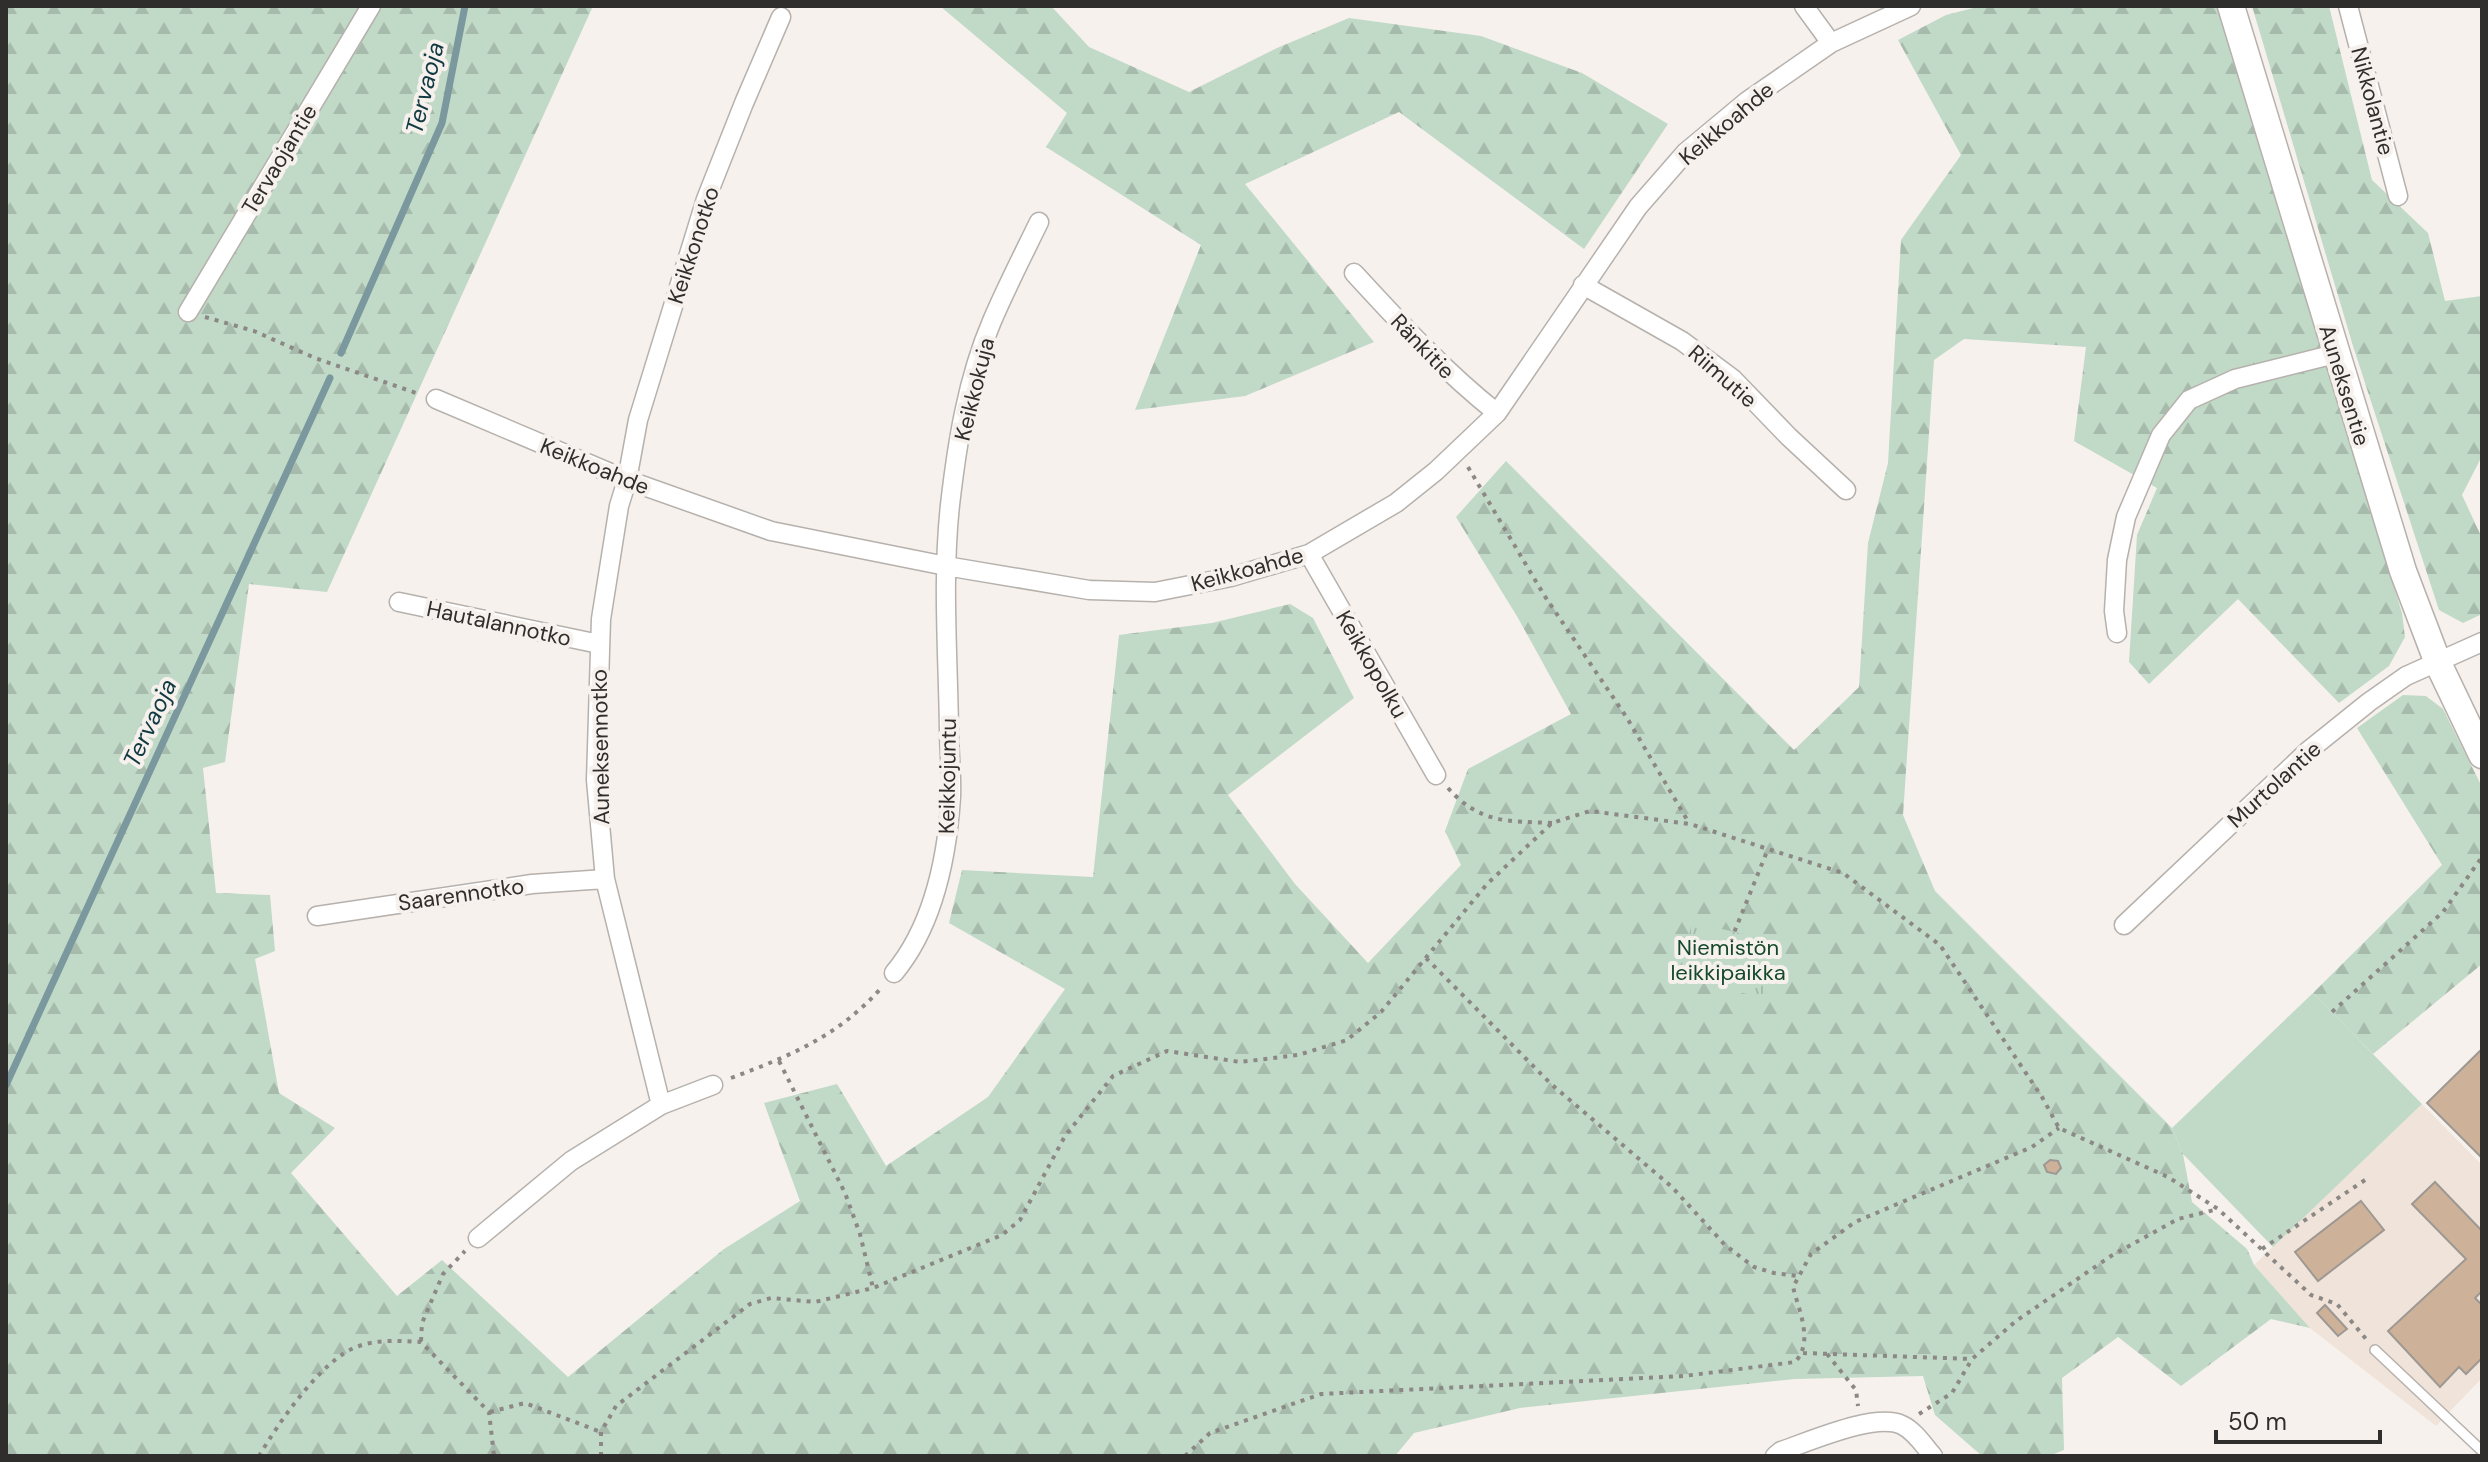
<svg xmlns="http://www.w3.org/2000/svg" width="2488" height="1462" font-family="'DM Sans',sans-serif">
	<style>
		.built { fill: #f0e4da }
		.grass { fill: #c1d9c7 }
		.forest { fill: url(#forest-firs) }
		.park { fill: url(#park-tufts) }
		.lines { fill: none; stroke-linecap: round; stroke-linejoin: round }
		.stream { stroke: #7a989d; stroke-width: 7 }
		.building { fill: #cdb299; stroke: #9d9893; stroke-width: 2 }
		.lane-casing { stroke: #b6b1ac; stroke-width: 12 }
		.street-casing { stroke: #b6b1ac; stroke-width: 21 }
		.secondary-casing { stroke: #b6b1ac; stroke-width: 29 }
		.path { stroke: #8c8885; stroke-width: 4; stroke-dasharray: 4 6; stroke-linecap: butt }
		.lane { stroke: #fff; stroke-width: 9 }
		.street { stroke: #fff; stroke-width: 18 }
		.secondary { stroke: #fff; stroke-width: 26 }
		.labels { text-anchor: middle; stroke-width: 8; stroke-linejoin: round; paint-order: stroke }
		.street-label { font-size: 22px; fill: #302e2c; stroke: #f6f1ec }
		.park-label { font-size: 22px; fill: #15492a; stroke: #f6f1ec }
		.water-label { font-size: 24px; font-style: italic; fill: #113941; stroke: #f6f1ec }
	</style>
	<defs>
		<pattern id="forest-firs" width="22" height="20" patternUnits="userSpaceOnUse" patternTransform="scale(2)"><rect width="22" height="20" fill="#c1d9c7"/><path d="M5 1l3.5 6h-7zM16 11l3.5 6h-7z" fill="#a6bbab"/></pattern>
		<pattern id="park-tufts" width="24" height="20" patternUnits="userSpaceOnUse" patternTransform="scale(2)"><rect width="24" height="20" fill="#c1d9c7"/><path d="M3 7l-1-3M5 7V3M7 7l1-3M15 17l-1-3M17 17v-4M19 17l1-3" fill="none" stroke="#a6bbab"/></pattern>
	</defs>
	<rect width="100%" height="100%" fill="#f6f1ec"/>
	<!-- built -->
	<path class="built" d="M2422,1104L2482,1165V1378L2436,1426L2310,1328L2254,1265Z"/>
	<!-- grass -->
	<path class="grass" d="M2313,993L2422,1104L2273,1247L2183,1154L2172,1128Z"/>
	<!-- forest -->
	<path class="forest" d="M6,6H593L327,592L249,584L225,762L203,768L216,893L270,895L275,951L255,959L279,1093L335,1128L291,1173L397,1296L442,1260L568,1377L724,1249L800,1201L764,1103L837,1084L886,1166L988,1097L1065,989L949,923L962,870L1093,877L1119,635L1212,623L1290,604L1313,618L1354,698L1228,795L1295,884L1368,963L1461,865L1445,831L1468,769L1571,714L1518,618L1456,517L1506,461L1794,750L1859,687L1868,543L1888,463L1901,240L1961,155L1898,40L1946,15L1981,6H2217L2402,613L2405,637L2389,666L2339,703L2238,599L2149,684L2129,662L2137,535L2157,488L2074,441L2086,347L1964,339L1934,360L1903,815L1935,891L2172,1128L2183,1154L2192,1202L2247,1249L2254,1265L2310,1328L2271,1319L2181,1386L2118,1337L2062,1378L2064,1450L2049,1456H1982L1935,1415L1923,1376L1795,1379L1520,1408L1414,1433L1395,1456H6Z
		M940,6H1051L1089,47L1189,92L1277,48L1349,18L1481,36L1582,73L1668,124L1584,249L1399,112L1245,184L1374,342L1245,396L1135,410L1201,245L1046,147L1067,113Z
		M2252,6H2329L2372,180L2428,233L2445,301L2482,296V456L2462,495L2482,538V614L2463,623L2439,610L2353,346Z
		M2403,695L2426,696L2443,709L2482,787V964L2373,1054L2313,993L2442,865L2357,728Z"/>
	<!-- park -->
	<path class="park" d="M1692,922L1777,942L1764,998L1679,978Z"/>
	<g class="lines">
		<!-- stream -->
		<path class="stream" d="M341,353L442,123L465,6
			M6,1085L330,378"/>
	</g>
	<!-- building -->
	<path class="building" d="M2482,1049V1158L2427,1103Z
		M2050,1160L2058,1161L2061,1168L2056,1174L2047,1172L2044,1165Z
		M2435,1182L2482,1231V1291L2475,1298L2482,1305V1358L2466,1374L2459,1367L2440,1387L2388,1331L2466,1259L2412,1204Z
		M2361,1201L2384,1230L2318,1281L2295,1252Z
		M2325,1305L2347,1329L2338,1336L2317,1313Z"/>
	<g class="lines">
		<!-- lane casing -->
		<g class="lane-casing">
			<path id="lane" d="M2375,1350L2482,1451"/>
		</g>
		<!-- street casing -->
		<g class="street-casing">
			<path id="street" d="M1804,6L1831,43
				M2348,6L2398,196
				M1354,273C1400,323 1444,371 1497,413
				M1583,285L1682,341L1733,379L1789,437L1846,490
				M188,312L371,6
				M436,399L627,480L771,531L946,566L1089,590L1155,592L1231,577L1309,554L1396,503L1436,471L1497,413L1638,207L1686,152L1746,102L1831,43L1911,6
				M1309,554L1436,775
				M399,602L599,644
				M2117,633L2114,611L2117,560L2126,517L2161,435L2189,400L2235,379L2335,354
				M317,916L532,884L605,879
				M2124,925L2308,751L2369,702L2406,676L2482,642
				M894,973C934,925 947,858 951,797C952,775 949,752 949,730C948,655 942,579 950,505C957,444 967,379 992,321C1006,288 1023,255 1039,222
				M661,1105L605,879L596,780L601,619L619,506L627,480L638,420L706,199L744,103L781,17
				M478,1238L571,1161L661,1105L713,1085
				M1775,1456L1781,1451C1809,1442 1875,1412 1902,1425C1915,1431 1924,1446 1933,1456"/>
		</g>
		<!-- secondary casing -->
		<g class="secondary-casing">
			<path id="secondary" d="M2231,6L2403,571L2438,663L2482,755"/>
		</g>
		<!-- path -->
		<path class="path" d="M205,317L254,331L315,358L419,394
			M1468,467L1544,595L1627,718L1689,823
			M1448,788C1480,824 1508,821 1552,823
			M1727,950L1768,849
			M1426,958L1551,1084L1672,1187L1725,1245L1754,1267L1774,1273L1798,1276
			M2332,1012L2443,912L2482,857
			M779,1061L845,1193L860,1234L873,1288
			M731,1078C790,1056 839,1036 882,987
			M2262,1249L2368,1178
			M421,1341L422,1323L443,1274L465,1251
			M1803,1353L1972,1359
			M1827,1354L1856,1390L1858,1406
			M490,1412L525,1403L601,1432
			M1919,1414L1952,1393L1972,1359L2016,1321L2111,1256L2178,1219L2218,1209
			M259,1456C278,1424 322,1358 359,1346C379,1339 399,1341 421,1342L489,1412L494,1456
			M601,1456V1432L616,1406L750,1304L771,1298L815,1302L873,1288L1002,1235L1020,1220L1065,1136L1113,1076L1167,1051L1240,1062L1298,1055L1347,1040L1381,1012L1487,884L1552,823L1590,811L1690,824L1843,873L1940,945L2042,1097L2059,1128L2168,1177L2218,1209L2311,1295L2337,1304L2366,1339
			M1185,1456L1210,1433L1321,1394L1684,1376L1795,1362C1814,1342 1799,1311 1793,1287L1811,1254L1855,1222L2032,1147L2059,1128"/>
		<!-- lane -->
		<use href="#lane" class="lane"/>
		<!-- street -->
		<use href="#street" class="street"/>
		<!-- secondary -->
		<use href="#secondary" class="secondary"/>
	</g>
	<g class="labels">
		<!-- street labels -->
		<g class="street-label">
			<text transform="translate(2373 101) rotate(75)" y="8">Nikkolantie</text>
			<text transform="translate(1726 123) rotate(-40)" y="8">Keikkoahde</text>
			<text transform="translate(279 159) rotate(-59)" y="8">Tervaojantie</text>
			<text transform="translate(693 245) rotate(-72)" y="8">Keikkonotko</text>
			<text transform="translate(1423 346) rotate(46)" y="8">Ränkitie</text>
			<text transform="translate(1723 376) rotate(41)" y="8">Riimutie</text>
			<text transform="translate(2345 385) rotate(73)" y="8">Auneksentie</text>
			<text transform="translate(974 389) rotate(-76)" y="8">Keikkokuja</text>
			<text transform="translate(595 466) rotate(22)" y="8">Keikkoahde</text>
			<text transform="translate(1247 569) rotate(-15)" y="8">Keikkoahde</text>
			<text transform="translate(499 623) rotate(12)" y="8">Hautalannotko</text>
			<text transform="translate(1372 664) rotate(60)" y="8">Keikkopolku</text>
			<text transform="translate(600 747) rotate(-91)" y="8">Auneksennotko</text>
			<text transform="translate(947 776) rotate(-89)" y="8">Keikkojuntu</text>
			<text transform="translate(2274 784) rotate(-42)" y="8">Murtolantie</text>
			<text transform="translate(461 894) rotate(-8)" y="8">Saarennotko</text>
		</g>
		<!-- park labels -->
		<g class="park-label">
			<text x="1728" y="955">Niemistön<tspan x="1728" dy="25">leikkipaikka</tspan></text>
		</g>
		<!-- water labels -->
		<g class="water-label">
			<text transform="translate(425 88) rotate(-76)" y="8">Tervaoja</text>
			<text transform="translate(150 723) rotate(-65)" y="8">Tervaoja</text>
		</g>
	</g>
	<!-- border -->
	<rect width="2488" height="1462" fill="none" stroke="#302e2c" stroke-width="16"/>
	<!-- scale -->
	<path d="M2216 1430v12h164v-12" fill="none" stroke="#302e2c" stroke-width="4"/>
	<text x="2228" y="1430" font-size="24" fill="#302e2c" stroke="#f6f1ec" stroke-width="6" paint-order="stroke">50 m</text>
</svg>
